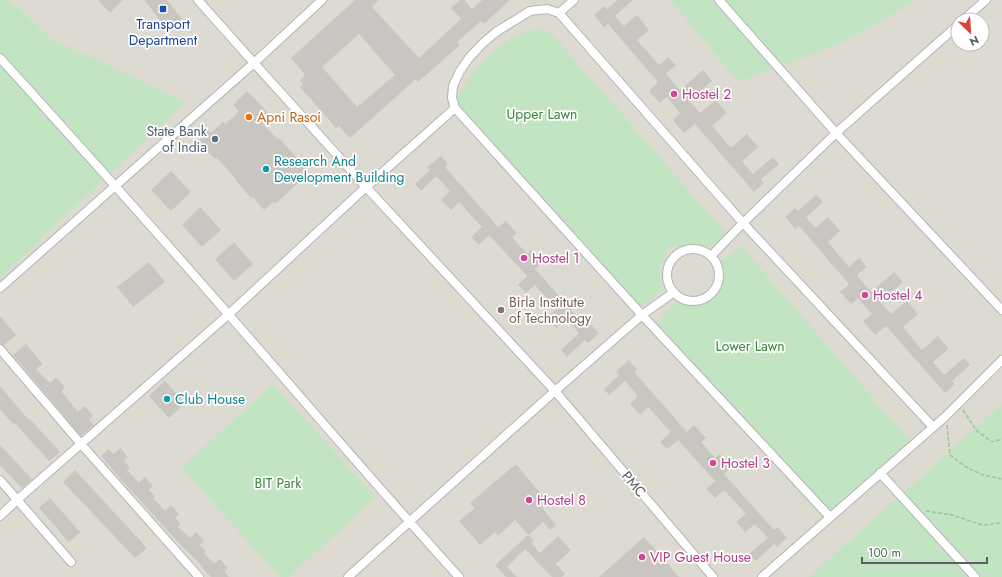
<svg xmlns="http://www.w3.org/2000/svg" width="1002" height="577" font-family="Jost,sans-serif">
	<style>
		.education { fill: #dddad2; fill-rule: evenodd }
		.green { fill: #c3e4c2 }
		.building { fill: #c9c6c1; fill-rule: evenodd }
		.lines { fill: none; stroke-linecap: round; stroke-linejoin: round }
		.street-casing { stroke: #b1b4b8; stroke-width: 10 }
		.path { stroke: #9ac2a4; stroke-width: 1.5; stroke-dasharray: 4 2; stroke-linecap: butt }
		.street { stroke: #fff; stroke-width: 8 }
		.transit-dot { fill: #1a4fb4; stroke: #fff; stroke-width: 1.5 }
		.hotel-dot { fill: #d1479c; stroke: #fff; stroke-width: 1.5 }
		.food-dot { fill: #e8710a; stroke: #fff; stroke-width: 1.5 }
		.service-dot { fill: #5c6f8a; stroke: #fff; stroke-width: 1.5 }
		.culture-dot { fill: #0f9aa8; stroke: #fff; stroke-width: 1.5 }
		.education-dot { fill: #8d6e63; stroke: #fff; stroke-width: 1.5 }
		.labels { text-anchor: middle; stroke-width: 3.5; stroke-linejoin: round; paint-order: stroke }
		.transit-label { font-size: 14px; fill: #164399; stroke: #fff }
		.hotel-label { font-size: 14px; fill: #b23c85; stroke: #fff; text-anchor: start }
		.park-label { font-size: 14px; fill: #3b843b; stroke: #fff }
		.food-label { font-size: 14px; fill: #c56008; stroke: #fff; text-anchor: start }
		.service-label { font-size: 14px; fill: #4e5e75; stroke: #fff; text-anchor: end }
		.culture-label { font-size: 14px; fill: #0d838f; stroke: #fff; text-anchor: start }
		.education-label { font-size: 14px; fill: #785e54; stroke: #fff; text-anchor: start }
		.street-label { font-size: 14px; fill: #5c6064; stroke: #fff }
	</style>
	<rect width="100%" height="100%" fill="#edebe4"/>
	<!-- education -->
	<path class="education" d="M0,0H1002V577H0ZM958,20H982V44H958Z"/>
	<!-- green -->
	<path class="green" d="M0,0H10L50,38L186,102L0,278Z
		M670,0H916L844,42L739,82Z
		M537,29L551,33L725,232C724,238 713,247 707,247C701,247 696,244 691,244C683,244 676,250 669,247L668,248L667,252L668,253C662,259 659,268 660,277C661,280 662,282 661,286C659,296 647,308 636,305L458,110C458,107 457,104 458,101C462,77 498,45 520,34C525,32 531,30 537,29Z
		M741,246L910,441L823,520L655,326L675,302C689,306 700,308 711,298C714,296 718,293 720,289C723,280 722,270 721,261Z
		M273,384L376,497L289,577H280L181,468Z
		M1002,404V577H809Z"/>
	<!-- building -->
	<path class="building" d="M98,0H123L110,13Z
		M144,0H167L182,19L168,30Z
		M355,0H379L372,7L419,58L461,19L451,8L460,0H464L472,9L482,0H510L484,24L481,21L457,42L460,45L418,82L416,79L350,138L339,126L336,128L300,87L303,84L300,80L305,75L291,58ZM359,34L395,75L357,107L322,67Z
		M618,0H633L615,16L624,26L637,15L649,30L637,40L659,65L668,57L676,65L666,74L680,90L703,70L712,81L689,101L700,113L716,100L727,113L712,126L731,148L747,134L758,147L742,161L753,174L773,157L779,164L761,179L764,183L754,192L695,124L684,133L673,120L680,113L667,97L660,103L649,91L658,82L608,24L604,27L594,15L604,6L607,9Z
		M247,91L268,113L260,120L277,139L279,138L297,158L296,159L307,171L297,181L298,183L275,204L273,202L264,210L253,197L252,199L235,180L236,179L217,158L215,159L198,141L202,137L198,132L204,126L211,133L223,122L226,124L239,111L233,105Z
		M441,156L448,164L445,167L498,227L506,221L517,233L512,237L527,254L531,250L542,263L535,269L586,326L589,323L599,333L588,343L585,340L567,357L561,350L579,333L566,319L556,328L547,317L557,309L535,285L526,293L518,285L527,276L489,235L479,245L471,237L482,227L459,202L451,210L441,200L450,191L436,176L421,191L415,184L430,170L427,167Z
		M171,171L191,192L171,211L151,190Z
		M816,195L823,202L806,217L815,228L828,217L840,231L828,242L849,267L859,258L867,267L857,275L871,292L894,272L903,282L880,302L891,314L907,301L918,314L903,327L922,350L938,336L949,349L933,362L944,375L964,358L970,365L952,381L955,384L945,393L886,326L875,335L863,321L872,314L858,298L851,304L840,292L849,284L799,226L795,229L785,217L795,208L798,211Z
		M200,207L221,230L202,247L182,225Z
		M234,242L253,264L234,281L215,259Z
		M149,262L165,282L133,307L117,287Z
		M0,316L16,335L4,345L0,344Z
		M26,344L43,364L36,369L50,383L56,377L65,387L61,391L78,412L85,406L93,416L89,419L94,425L81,436L13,355Z
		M629,360L637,369L634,372L687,432L694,425L706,438L701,442L715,458L720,454L731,467L724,474L774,530L778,527L787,538L777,547L774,544L756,561L749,554L768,538L755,524L745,532L736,522L746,514L724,490L715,498L706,489L715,481L678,440L667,449L660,442L671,432L648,407L640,415L630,404L638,396L625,381L609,395L604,389L619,375L616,372Z
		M165,381L185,403L169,418L149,396Z
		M0,386L28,419L29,418L60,452L49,461L15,423L13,424L0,409Z
		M0,445L32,479L22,488L0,465Z
		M120,448L128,457L124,461L130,468L127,470L139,483L145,477L153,486L149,490L155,496L153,498L165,511L171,505L179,514L175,518L181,524L178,527L190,538L196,532L204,541L200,545L206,551L204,553L214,564L220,559L228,568L224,571L229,577H211L201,566H202L177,541L126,485L101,456L109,449L114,454Z
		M516,464L546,500L540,505L556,525L550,530L543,522L528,535L515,520L498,536L495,532L480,545L459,521L475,508L470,503Z
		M75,470L147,548L135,558L63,482Z
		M50,498L80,532L69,542L39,508Z
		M528,535L534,541L531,543L540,553L558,536L571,550L556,564L565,574L562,577H552L525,549L507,567L517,577H506L495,565Z
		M644,537L679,577H599Z"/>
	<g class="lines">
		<!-- street casing -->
		<g class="street-casing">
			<path id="street" d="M198,0L254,63L366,187L555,391L713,577
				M719,0L836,133L1002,310
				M559,13L574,0
				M963,20L986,0
				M0,58C77,143 154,229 229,315C306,403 381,491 459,577
				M667 275a26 26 0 1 1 52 0a26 26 0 1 1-52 0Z
				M711,256L743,223L836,133L958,25
				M0,288L254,63L322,0
				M0,349L81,444L199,577
				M880,473L975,577
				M0,480L71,562
				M0,516L17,500L229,314L366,187L455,108
				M830,517L642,315L455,108L452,98L453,86L460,71L469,58L482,44L496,32L530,11L547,9L559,13L743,223L933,427
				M348,577L555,391L642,315L674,292
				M762,577L946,416L1002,360"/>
		</g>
		<!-- path -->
		<path class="path" d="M963,410L976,430L992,442L1002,439
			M947,425L950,455L966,467L983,475L1002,479
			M926,511L952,515L982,525L1002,523"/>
		<!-- street -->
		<use href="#street" class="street"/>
	</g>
	<!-- markers -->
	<rect class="transit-dot" x="159" y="5" width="8" height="8" rx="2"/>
	<g class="hotel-dot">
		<circle cx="674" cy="94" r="4"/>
		<circle cx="524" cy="258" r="4"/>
		<circle cx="865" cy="295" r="4"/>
		<circle cx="713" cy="463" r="4"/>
		<circle cx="529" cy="500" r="4"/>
		<circle cx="642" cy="557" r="4"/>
	</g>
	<circle class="food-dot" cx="249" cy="117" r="4"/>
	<circle class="service-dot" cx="215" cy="139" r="4"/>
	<g class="culture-dot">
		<circle cx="266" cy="169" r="4"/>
		<circle cx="167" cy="399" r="4"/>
	</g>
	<circle class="education-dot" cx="501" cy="310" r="4"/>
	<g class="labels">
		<!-- transit labels -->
		<g class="transit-label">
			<text x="163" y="29">Transport<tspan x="163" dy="16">Department</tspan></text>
		</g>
		<!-- hotel labels -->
		<g class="hotel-label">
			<text x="682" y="99">Hostel 2</text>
			<text x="532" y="263">Hostel 1</text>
			<text x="873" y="300">Hostel 4</text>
			<text x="721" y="468">Hostel 3</text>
			<text x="537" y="505">Hostel 8</text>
			<text x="650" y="562">VIP Guest House</text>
		</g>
		<!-- park labels -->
		<g class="park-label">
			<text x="542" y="119">Upper Lawn</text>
			<text x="750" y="351">Lower Lawn</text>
			<text x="278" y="488">BIT Park</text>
		</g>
		<!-- food labels -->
		<g class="food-label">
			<text x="257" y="122">Apni Rasoi</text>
		</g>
		<!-- service labels -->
		<g class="service-label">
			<text x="207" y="136">State Bank<tspan x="207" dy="16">of India</tspan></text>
		</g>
		<!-- culture labels -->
		<g class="culture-label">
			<text x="274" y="166">Research And<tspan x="274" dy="16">Development Building</tspan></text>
			<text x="175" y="404">Club House</text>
		</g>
		<!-- education labels -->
		<g class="education-label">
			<text x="509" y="307">Birla Institute<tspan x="509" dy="16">of Technology</tspan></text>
		</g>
		<!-- street labels -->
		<g class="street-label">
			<text transform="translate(634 484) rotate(50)" y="5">PMC</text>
		</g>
	</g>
	<!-- north arrow -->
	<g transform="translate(970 32) rotate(155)"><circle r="19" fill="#ffffff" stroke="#bebfc1"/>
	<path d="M0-3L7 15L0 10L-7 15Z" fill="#de403a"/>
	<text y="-6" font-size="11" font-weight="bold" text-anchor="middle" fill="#5c6064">N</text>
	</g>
	<!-- scale -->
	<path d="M862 557v6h125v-6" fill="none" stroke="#5c6064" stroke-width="2"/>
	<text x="868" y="557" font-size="12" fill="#5c6064" stroke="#ffffff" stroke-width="3" paint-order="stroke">100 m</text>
</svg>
